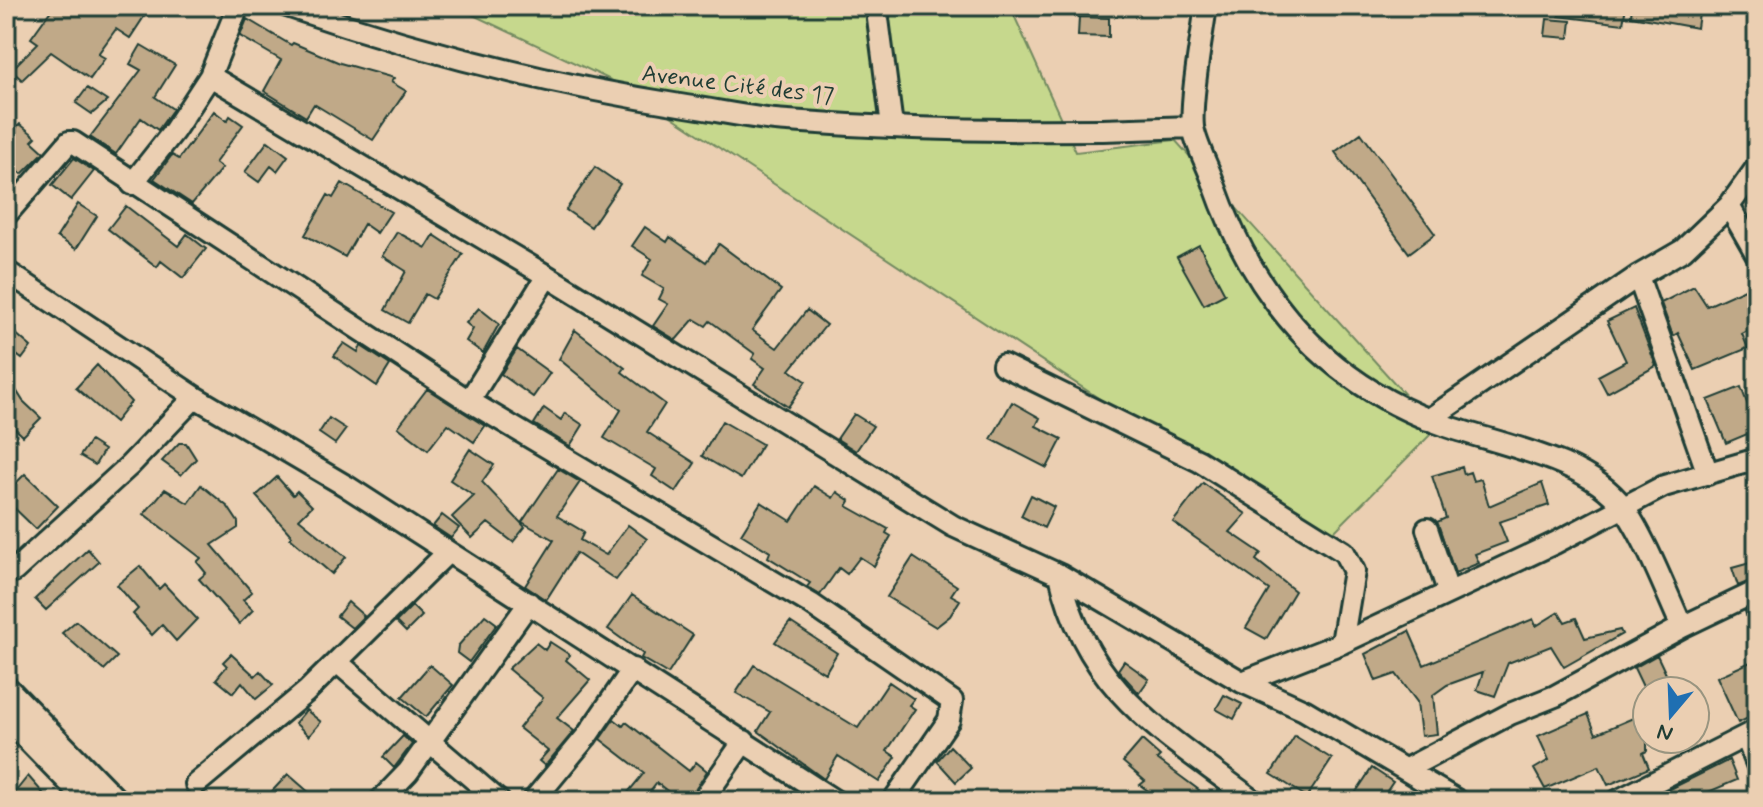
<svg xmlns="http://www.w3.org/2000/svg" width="1763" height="807" font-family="Mynerve,sans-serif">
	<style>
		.green { fill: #c6d88d; stroke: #728a60; stroke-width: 2 }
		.building { fill: #c0a988; stroke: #1f3d34; stroke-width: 2 }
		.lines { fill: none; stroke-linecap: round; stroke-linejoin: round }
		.minor-casing { stroke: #1f3d34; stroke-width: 26 }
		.major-casing { stroke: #1f3d34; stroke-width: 30 }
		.minor { stroke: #ebcfb2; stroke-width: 20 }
		.major { stroke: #ebcfb2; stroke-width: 24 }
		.labels { text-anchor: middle; stroke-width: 8; stroke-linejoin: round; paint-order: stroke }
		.street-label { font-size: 24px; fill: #1f3d34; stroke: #ebcfb2 }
	</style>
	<rect width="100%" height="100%" fill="#ebcfb2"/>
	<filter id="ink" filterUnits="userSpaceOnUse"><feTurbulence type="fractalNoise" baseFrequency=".0125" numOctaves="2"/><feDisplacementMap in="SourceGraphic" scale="16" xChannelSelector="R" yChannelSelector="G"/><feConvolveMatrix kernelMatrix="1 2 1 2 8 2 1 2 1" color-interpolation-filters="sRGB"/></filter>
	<g filter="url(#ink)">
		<!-- green -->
		<path class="green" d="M454,6H875L1013,13L1076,152L1175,140L1436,429L1321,545L630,89Z"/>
		<!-- building -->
		<path class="building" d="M54,6H151L130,38L116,29L98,54L105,58L90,79L51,52L22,80L11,70L38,43L31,38Z
			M1559,6H1626L1623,24L1559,16Z
			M1632,6H1700L1697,28L1631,16Z
			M1079,17L1109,18V37L1078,36Z
			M247,19L291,45L293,43L340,63L394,78L391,82L406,91L373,140L314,104L306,117L264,91L281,60L240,36Z
			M1547,19L1571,21L1569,38L1545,36Z
			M141,45L175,65L155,97L173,109L158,130L141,118L116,154L90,137L141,70L130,64Z
			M87,88L107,101L92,114L76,103Z
			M214,111L227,121L230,116L243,125L215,163L222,168L192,204L154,179L172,155L179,159Z
			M6,118L17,127L20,124L36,137L32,141L44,152L22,174L6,160Z
			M1361,133L1435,234L1409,253L1335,152Z
			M268,141L288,156L277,171L271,166L259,182L245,172Z
			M74,158L94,171L71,200L52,185Z
			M595,167L620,184L591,227L566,210Z
			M342,183L391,212L377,233L364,224L345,257L305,235L328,195L333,198Z
			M78,204L97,216L76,249L57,237Z
			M126,206L178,246L187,234L206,249L183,278L161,261L157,267L108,229Z
			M645,227L667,242L670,237L706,262L719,244L781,290L752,330L777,348L807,310L826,325L790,370L806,381L788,407L754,384L765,368L752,359L755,354L710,321L706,326L694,319L676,340L653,326L668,304L659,299L664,289L642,276L652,259L632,246Z
			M397,232L426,248L434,235L463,254L434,299L425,294L408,323L385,310L406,271L382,256Z
			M1199,245L1225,294L1204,305L1177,257Z
			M1694,286L1707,306L1747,288L1757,309V326L1742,334L1748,348L1695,370L1678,333L1673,336L1661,303Z
			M479,308L499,324L483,353L466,341L473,329L466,323Z
			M1634,308L1656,366L1607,393L1598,376L1626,361L1607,321Z
			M6,325L31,347L22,359L6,347Z
			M575,330L625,368L622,372L665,404L647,432L695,463L676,492L652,476L656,469L604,438L621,410L559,359Z
			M344,343L358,352L361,346L390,365L377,386L334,356Z
			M517,349L550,373L533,397L501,374Z
			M97,365L131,402L115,422L76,388Z
			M6,374L23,401L41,418L23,436L6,420Z
			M1741,387L1757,430L1726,443L1708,400Z
			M427,389L485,426L474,442L448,424L428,450L398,427Z
			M1012,402L1040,418L1036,426L1062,439L1047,468L991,439Z
			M544,408L561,420L565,413L583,425L570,446L534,424Z
			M854,414L873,426L856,451L837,439Z
			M329,418L346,429L335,444L319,433Z
			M722,421L762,444L741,479L702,456Z
			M90,441L104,450L95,465L80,456Z
			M179,443H186L196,459L181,475L162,461Z
			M470,449L494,465L482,482L525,527L513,542L488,523L472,538L452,517L474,496L450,480Z
			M1462,467L1464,474L1470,472L1473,481L1481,479L1489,506L1542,483L1549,505L1499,522L1507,542L1475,554L1479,563L1455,573L1437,522L1446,518L1432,476Z
			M558,469L580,482L557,516L584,532L580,540L606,555L628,525L647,539L616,580L576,553L546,600L525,586L554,540L522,522Z
			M25,474L58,506L36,529L6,500V493Z
			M277,477L293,495L297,491L312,506L299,519L346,557L332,574L290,538L292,536L256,496Z
			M1203,483L1246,514L1230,532L1261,553L1256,560L1295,591L1266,639L1246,628L1269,590L1173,522Z
			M201,485L228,507L238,522V528L212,545L252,592L243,600L253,610L239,624L199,579L206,573L197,562L201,558L144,514L165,489L188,503Z
			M814,486L833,498L837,492L850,501L847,506L888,529L886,533L891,536L874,566L860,557L847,574L839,568L820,595L807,587L810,583L768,557L770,552L741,534L761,502L791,521Z
			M1031,495L1054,507L1044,528L1021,516Z
			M442,515L459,528L451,538L433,526Z
			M88,549L99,562L46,610L35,599Z
			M913,557L957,586L951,595L960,600L950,616L936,627L887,597Z
			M1757,561V578L1738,586L1732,568Z
			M140,566L159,589L164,584L197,619L176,641L162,625L152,635L133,614L138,609L117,585Z
			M632,595L693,635L668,674L641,658L643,654L608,629Z
			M348,602L364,616L352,628L337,616Z
			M1757,605V636L1753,637L1745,611Z
			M412,606L422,616L406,632L396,622Z
			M1559,612L1565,622L1576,618L1585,638L1620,630L1622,634L1564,667L1551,646L1508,663L1495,696L1477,690L1483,672L1447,685L1433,695L1437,734L1421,736L1417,702L1396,674L1376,681L1365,654L1409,631L1424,665L1533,619L1536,626Z
			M485,615L497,624L469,662L457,653L458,646Z
			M76,621L117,657L104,670L62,633Z
			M790,622L837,653L825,673L775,642Z
			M550,642L570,655L566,660L590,680L557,718L574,731L545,766L539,761L548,751L519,728L543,698L508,669L536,643L545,650Z
			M231,654L255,676L260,671L273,685L256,699L242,682L233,693L216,679L227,666L223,662Z
			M1657,655L1674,691H1645L1634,668Z
			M1757,659V714L1738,723L1717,677Z
			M1124,661L1149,679L1139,693L1118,670Z
			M430,665L453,685L426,717L402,697Z
			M754,665L858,728L889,682L914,699L909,705L915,709L887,751L896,757L879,782L838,756L824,779L758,731L770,712L736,693Z
			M1224,695L1242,704L1234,719L1216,709Z
			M306,710L321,722L309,736L295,723Z
			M1647,712V751L1643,753L1649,768L1608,785L1599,766L1545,789L1534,769L1549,760L1538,736L1588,714L1596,734Z
			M614,719L623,726L626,722L689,771L696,762L707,771L689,801H680L657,783L643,801H621L644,773L600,739Z
			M403,736L412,744L394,768L383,757Z
			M1295,736L1332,759L1307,797L1271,774Z
			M1142,740L1160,756L1157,759L1199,790L1192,801H1162L1140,785L1145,781L1123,762Z
			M950,746L971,768L956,782L937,761Z
			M1729,760L1737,780L1687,801H1646Z
			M1372,768L1393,782L1380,801H1350Z
			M288,774L319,801H263Z
			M28,776L50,801H8Z"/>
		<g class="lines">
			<!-- minor casing -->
			<g class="minor-casing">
				<path id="minor" d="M287,6C417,51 550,85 686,106C720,111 754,119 788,121C924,131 1058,133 1193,127
					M879,6L878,19L892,126
					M1206,6C1202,36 1190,100 1193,127C1196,145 1208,166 1214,184C1255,301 1330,387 1449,427C1502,445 1589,460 1623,507C1644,535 1667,594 1682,627L1555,696L1510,714L1406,769
					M210,76L547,276L953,526L1060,575L1242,682L1304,710L1458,801
					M132,184L174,131L210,76L238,6
					M1729,206L1757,255
					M6,215L69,142H73L469,401L811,604L952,701L949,720L893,801
					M6,271L195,397L346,486L835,801
					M1638,276L1708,474
					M1003,365L1199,461L1344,552L1354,571L1342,643
					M469,401L547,276
					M1428,420L1638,276L1683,250L1729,206L1757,167
					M1427,529L1448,591
					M14,571L130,465L195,397
					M1060,575C1087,693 1165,733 1254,801
					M1682,627L1757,591
					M337,662L499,801
					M1242,682L1342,643L1555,543L1664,486L1757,459
					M6,718L87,801
					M1746,737L1757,764
					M196,784L306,692L446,554
					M380,801L408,772L529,603
					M533,801L586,737L633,669
					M702,801L744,741
					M1617,801L1757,730"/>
			</g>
			<!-- major casing -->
			<g class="major-casing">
				<path id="major" d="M6,689L115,801"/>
			</g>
			<!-- minor -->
			<use href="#minor" class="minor"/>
			<!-- major -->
			<use href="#major" class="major"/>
		</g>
	</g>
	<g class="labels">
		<!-- street labels -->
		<g class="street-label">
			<text transform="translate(738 84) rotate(7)" y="8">Avenue Cité des 17</text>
		</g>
	</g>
	<!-- margin -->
	<rect width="1763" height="807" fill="none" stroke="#ebcfb2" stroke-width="32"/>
	<rect x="16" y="16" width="1731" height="775" fill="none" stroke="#1f3d34" stroke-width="3" filter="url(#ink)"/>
	<!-- north arrow -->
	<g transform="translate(1671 715) rotate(199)"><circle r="38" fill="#ebcfb2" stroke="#999580" stroke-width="2"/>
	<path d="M0-6L14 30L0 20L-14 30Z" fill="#1f6fb2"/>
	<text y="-12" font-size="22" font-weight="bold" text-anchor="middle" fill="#1f3d34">N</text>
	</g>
</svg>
